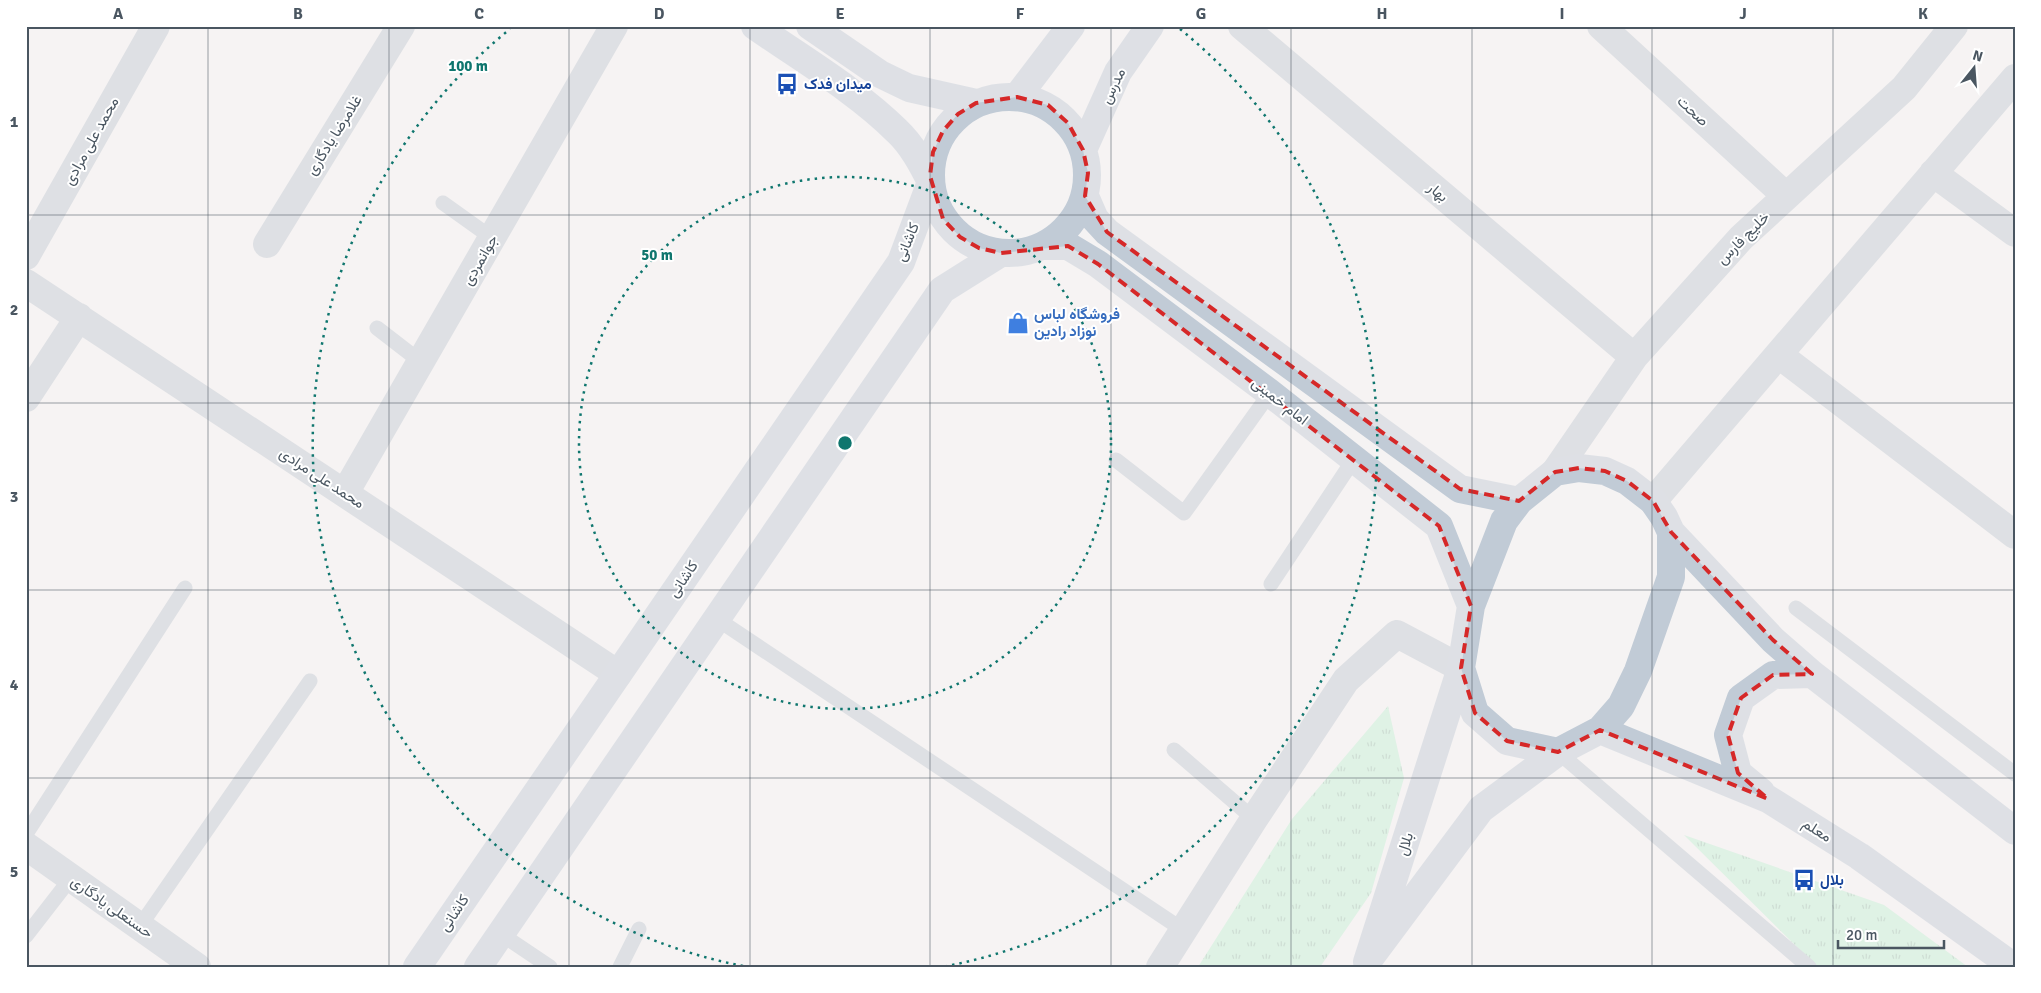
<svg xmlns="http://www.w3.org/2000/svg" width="2041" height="993" font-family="Signika,Vazirmatn,sans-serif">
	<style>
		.park { fill: url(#park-tufts) }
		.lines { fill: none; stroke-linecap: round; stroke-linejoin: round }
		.lane { stroke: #c1cad2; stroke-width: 15 }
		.street { stroke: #c1cad2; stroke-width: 28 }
		.secondary { stroke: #c1cbd6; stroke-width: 28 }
		.marked { fill: none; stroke: #d62828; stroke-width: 4; stroke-dasharray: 10 6; stroke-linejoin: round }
		.grid { fill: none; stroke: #4a5661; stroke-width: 1; stroke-opacity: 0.55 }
		.ring { fill: none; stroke: #0f766e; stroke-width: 2.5; stroke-dasharray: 2.5 5 }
		.labels { text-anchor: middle; stroke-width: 4; stroke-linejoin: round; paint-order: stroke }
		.transit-label { font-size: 15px; font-weight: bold; fill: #164399; stroke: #fff; text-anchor: start }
		.street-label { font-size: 15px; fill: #4a5661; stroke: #fff }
		.shop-label { font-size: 15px; font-weight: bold; fill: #366cbe; stroke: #fff; text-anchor: start }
		.centre { fill: #0f766e; stroke: #fff; stroke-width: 2.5 }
		.ring-label { font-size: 15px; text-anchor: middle; font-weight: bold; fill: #0f766e; stroke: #fff; stroke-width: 4; stroke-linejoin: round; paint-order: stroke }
		.neatline { fill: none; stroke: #4a5661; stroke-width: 2 }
		.grid-label { font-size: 16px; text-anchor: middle; font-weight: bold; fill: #4a5661 }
	</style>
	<defs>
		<pattern id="park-tufts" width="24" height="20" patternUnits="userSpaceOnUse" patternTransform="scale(1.25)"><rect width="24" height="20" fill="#c3f1d5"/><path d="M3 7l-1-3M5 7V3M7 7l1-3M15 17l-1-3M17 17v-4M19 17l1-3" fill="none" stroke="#a0c6b0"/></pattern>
	</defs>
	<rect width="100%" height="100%" fill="#f5f3f3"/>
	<!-- park -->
	<path class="park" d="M1388,706L1404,778L1371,893L1320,967H1198L1292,819Z
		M1684,835L1884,905L1968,967H1817Z"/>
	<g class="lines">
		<!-- lane -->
		<path class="lane" d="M443,203L492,238
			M377,328L421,362
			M1116,460L1184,513L1270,393
			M1271,584L1354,459
			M1796,608L2015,774
			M717,619L1183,930
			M1174,750L1254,819
			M1558,752L1809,967
			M26,834L185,588
			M140,926L310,681
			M501,934L550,967
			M26,936L71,878
			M620,967L639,929"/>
		<!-- street -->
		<path class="street" d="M1242,26L1634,357
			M1601,26L1786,196
			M1933,173L2015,233
			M267,244L401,26
			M26,256L156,26
			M26,283L618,674
			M1779,355L2015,535
			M26,398L79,317
			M1555,472L1634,357L1741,238L1904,88L1954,26
			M345,493L614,26
			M1653,501L2015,78
			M26,846L197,967
			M1160,967L1254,819L1346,680L1397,634L1461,668"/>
		<!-- secondary -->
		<path class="secondary" d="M755,26C802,59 857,91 897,131C912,145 922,164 931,182
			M810,26L880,74L909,88L976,103
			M931 175a78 78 0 1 1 156 0a78 78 0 1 1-156 0Z
			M1017,97L1071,26
			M1083,150L1118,72L1150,26
			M1085,196L1095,219L1107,232L1460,489L1519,501
			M1044,246H1068L1098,264L1270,393L1439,526L1471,606
			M1579,468L1605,471L1627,481L1653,501L1664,517L1671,532V577L1638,671L1621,706L1600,730L1558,752L1507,741L1475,713L1461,668L1471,606L1504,521L1519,501L1555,472Z
			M1671,532L1773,640L1812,674L2015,831
			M1461,668L1367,962L1481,809L1558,752
			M1600,730L1768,799L1859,856L2014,967
			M1761,792L1738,773L1728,735L1741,698L1773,675L1812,674
			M417,967L901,262L931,182
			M478,967L942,290L1001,253"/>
	</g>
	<!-- marked area -->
	<path d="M0 0H2041V993H0ZM1017,97L1048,105L1068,123L1083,150L1088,173L1085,196L1107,232L1460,489L1519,501L1555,472L1579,468L1605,471L1627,481L1653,501L1671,532L1773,640L1812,674L1773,675L1741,698L1728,735L1738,773L1768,799L1600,730L1558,752L1507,741L1475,713L1461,668L1471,606L1439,526L1098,264L1068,246L1001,253L979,248L960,237L943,219L930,176L933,152L943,131L958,114L976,103Z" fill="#f5f3f3" fill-opacity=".55" fill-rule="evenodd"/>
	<path class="marked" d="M1017,97L1048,105L1068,123L1083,150L1088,173L1085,196L1107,232L1460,489L1519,501L1555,472L1579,468L1605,471L1627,481L1653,501L1671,532L1773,640L1812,674L1773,675L1741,698L1728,735L1738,773L1768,799L1600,730L1558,752L1507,741L1475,713L1461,668L1471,606L1439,526L1098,264L1068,246L1001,253L979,248L960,237L943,219L930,176L933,152L943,131L958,114L976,103Z"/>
	<!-- grid -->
	<path class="grid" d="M208,26V967M389,26V967M569,26V967M750,26V967M930,26V967M1111,26V967M1291,26V967M1472,26V967M1652,26V967M1833,26V967M26,215H2015M26,403H2015M26,590H2015M26,778H2015"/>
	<!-- distance rings -->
	<g class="ring">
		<circle cx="845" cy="443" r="266"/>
		<path d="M743 966A533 533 0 0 1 510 29M1180 29A533 533 0 0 1 947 966"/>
	</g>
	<!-- icons -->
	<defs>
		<g id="bus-bare" transform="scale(1.725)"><path d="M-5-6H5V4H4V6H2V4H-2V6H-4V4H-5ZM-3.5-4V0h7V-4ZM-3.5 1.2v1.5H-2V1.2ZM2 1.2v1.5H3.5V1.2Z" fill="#1a4fb4" stroke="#fff" stroke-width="2.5" paint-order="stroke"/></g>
		<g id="shop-bare" transform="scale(1.725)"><path d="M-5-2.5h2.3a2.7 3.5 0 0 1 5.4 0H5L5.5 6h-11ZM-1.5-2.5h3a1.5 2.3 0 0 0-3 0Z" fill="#3f7fe0" stroke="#fff" stroke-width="2.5" paint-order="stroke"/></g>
	</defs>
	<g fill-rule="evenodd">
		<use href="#bus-bare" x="787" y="84"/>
		<use href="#shop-bare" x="1018" y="323"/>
		<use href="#bus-bare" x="1804" y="880"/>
	</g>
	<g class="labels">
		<!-- transit labels -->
		<g class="transit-label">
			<text x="804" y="89">میدان فدک</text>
			<text x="1820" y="885">بلال</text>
		</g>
		<!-- street labels -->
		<g class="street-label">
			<text transform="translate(1113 86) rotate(-64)" y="5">مدرس</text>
			<text transform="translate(1693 111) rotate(43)" y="5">صحت</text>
			<text transform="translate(334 135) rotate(-58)" y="5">غلامرضا یادگاری</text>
			<text transform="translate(91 141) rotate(-61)" y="5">محمد علی مرادی</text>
			<text transform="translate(1438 192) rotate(40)" y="5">بهار</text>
			<text transform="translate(1743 238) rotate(-45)" y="5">خلیج فارس</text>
			<text transform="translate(907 242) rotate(-68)" y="5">کاشانی</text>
			<text transform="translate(480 260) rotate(-60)" y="5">جوانمردی</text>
			<text transform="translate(1280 401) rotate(38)" y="5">امام خمینی</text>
			<text transform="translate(322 478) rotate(33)" y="5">محمد علی مرادی</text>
			<text transform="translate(683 579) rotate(-56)" y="5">کاشانی</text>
			<text transform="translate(1817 830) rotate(32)" y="5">معلم</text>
			<text transform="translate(1405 844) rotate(-72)" y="5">بلال</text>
			<text transform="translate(112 907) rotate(35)" y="5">حسنعلی یادگاری</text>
			<text transform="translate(454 913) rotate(-56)" y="5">کاشانی</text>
		</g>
		<!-- shop labels -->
		<g class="shop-label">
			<text x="1034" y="319">فروشگاه لباس<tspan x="1034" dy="17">نوزاد رادین</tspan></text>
		</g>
	</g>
	<circle cx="845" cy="443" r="8" class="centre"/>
	<g class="ring-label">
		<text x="468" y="71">100 m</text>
		<text x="657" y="260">50 m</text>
	</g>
	<!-- border -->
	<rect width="2041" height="993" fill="none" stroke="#ffffff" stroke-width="55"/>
	<!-- north arrow -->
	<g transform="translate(1974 68) rotate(17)" stroke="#ffffff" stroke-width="4" paint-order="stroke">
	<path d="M0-4L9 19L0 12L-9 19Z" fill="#4a5661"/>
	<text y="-8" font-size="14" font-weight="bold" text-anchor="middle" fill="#4a5661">N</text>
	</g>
	<!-- scale -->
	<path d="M1838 940v8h106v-8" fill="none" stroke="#4a5661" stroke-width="2.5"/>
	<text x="1846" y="940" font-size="15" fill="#4a5661" stroke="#ffffff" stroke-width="4" paint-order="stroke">20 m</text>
	<rect x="28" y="28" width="1986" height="938" class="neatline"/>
	<g class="grid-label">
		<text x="118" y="19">A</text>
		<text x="298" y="19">B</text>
		<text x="479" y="19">C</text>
		<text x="659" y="19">D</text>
		<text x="840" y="19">E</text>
		<text x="1020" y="19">F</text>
		<text x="1201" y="19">G</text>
		<text x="1382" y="19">H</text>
		<text x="1562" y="19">I</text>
		<text x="1743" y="19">J</text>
		<text x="1923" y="19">K</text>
		<text x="14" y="127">1</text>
		<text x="14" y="315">2</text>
		<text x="14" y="502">3</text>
		<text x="14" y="690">4</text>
		<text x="14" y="877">5</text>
	</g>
</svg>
